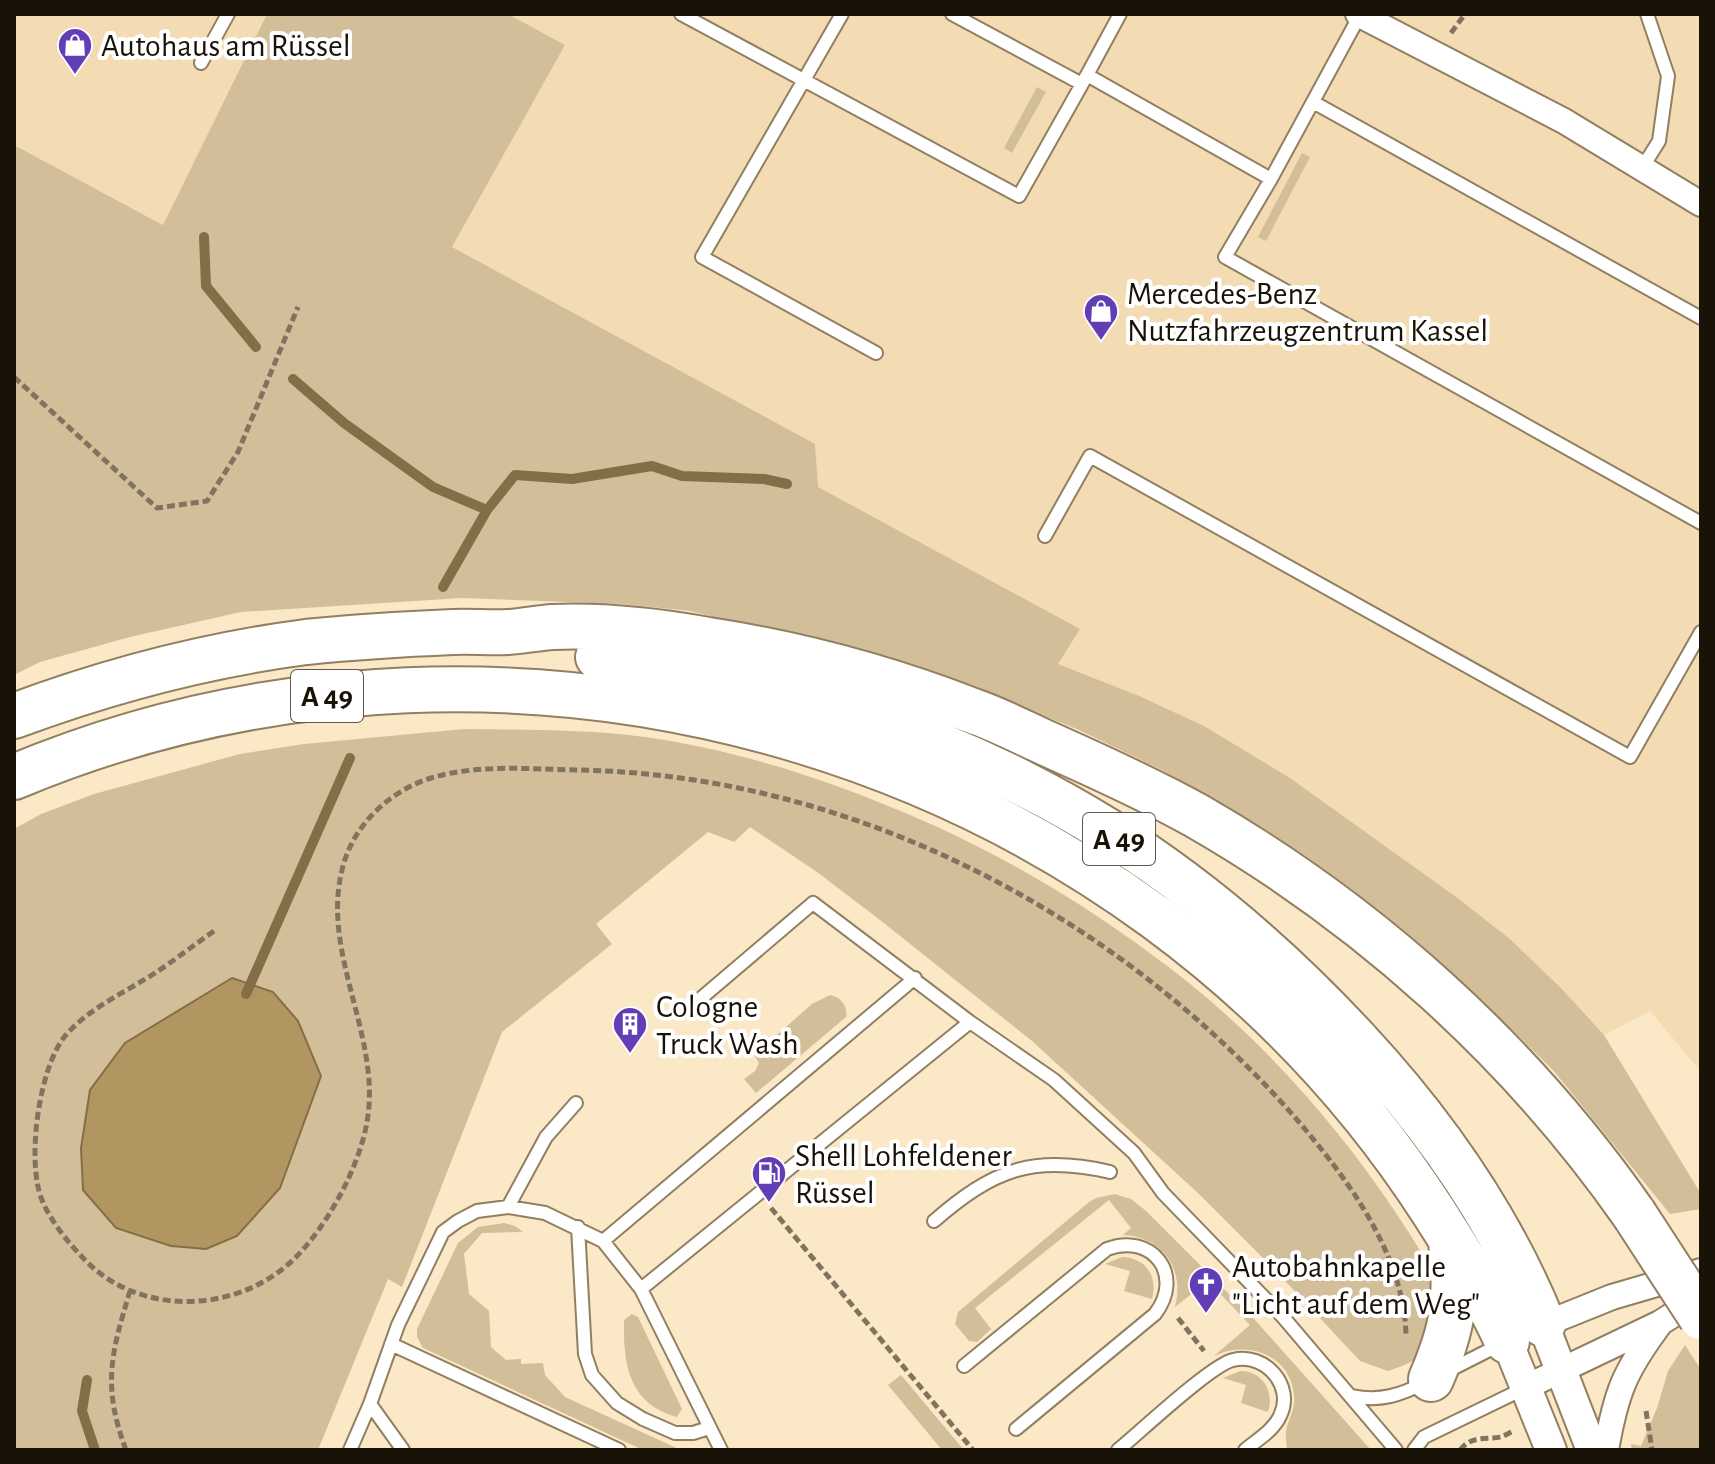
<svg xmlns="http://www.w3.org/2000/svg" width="1715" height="1464" font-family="'Alegreya Sans',sans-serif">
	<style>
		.built { fill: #f3dcb3 }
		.green { fill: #d3be9a }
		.water { fill: #b29662; stroke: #846e47; stroke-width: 2 }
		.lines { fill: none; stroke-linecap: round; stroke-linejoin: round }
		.stream { stroke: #846e47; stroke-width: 10 }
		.service-casing { stroke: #917f60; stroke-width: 16 }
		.minor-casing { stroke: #917f60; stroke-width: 28 }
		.tertiary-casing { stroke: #917f60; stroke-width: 34 }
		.motorway-casing { stroke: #917f60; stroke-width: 48 }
		.path { stroke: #81745f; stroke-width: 5; stroke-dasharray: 8 4; stroke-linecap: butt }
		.service { stroke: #fff; stroke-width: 12 }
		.minor { stroke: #fff; stroke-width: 24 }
		.tertiary { stroke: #fff; stroke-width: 30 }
		.motorway { stroke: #fff; stroke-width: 44 }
		.motorway-bridge-casing { stroke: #917f60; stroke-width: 48; stroke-linecap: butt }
		.motorway-bridge { stroke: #fff; stroke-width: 44 }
		.labels { text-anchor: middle; stroke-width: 8; stroke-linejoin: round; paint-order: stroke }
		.shield { fill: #fff; stroke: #5e5951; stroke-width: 2 }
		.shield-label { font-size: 30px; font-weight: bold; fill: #191207 }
		.poi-label { font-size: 32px; fill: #191207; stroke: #fff; text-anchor: start }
	</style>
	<rect width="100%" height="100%" fill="#fbe8c6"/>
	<!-- built -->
	<path class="built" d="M14,14H267L164,225L14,145Z
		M508,14H1701V1072L1650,1011L1604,1035L1562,989L1510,939L1459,899L1290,778L1057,664L1079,629L817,487L451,247L565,45Z"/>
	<!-- green -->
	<path class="green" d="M267,14H508L565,45L452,247L815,444L818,487L1080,629L1058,664L1139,696L1204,726L1290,778L1459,899L1510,939L1562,989L1604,1035L1701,1194V1209L1670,1214L1553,1070L1485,1004L1352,890L1239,815L1162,770L1079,730L1000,698L927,672L690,611L621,604L462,598L241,612L130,637L40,662L14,675V145L163,225Z
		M1037,87L1046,92L1012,153L1004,148Z
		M1302,153L1310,157L1266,241L1258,237Z
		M464,729C524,730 585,729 645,737C730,749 814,775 893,808C985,845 1071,895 1151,954C1248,1024 1332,1116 1398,1216C1411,1236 1437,1273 1437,1297C1437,1306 1426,1346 1421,1353C1415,1363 1398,1367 1388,1371L1360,1361L1275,1270L1198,1193L1032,1041L880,920L817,872L750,827L734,842L708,832L596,924L612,944L502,1032L402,1287L388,1279L318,1450H14V829L41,814L94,794L240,754L304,744Z
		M830,995C841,997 848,1006 846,1017L756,1093L744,1079L755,1071L759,1063L754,1055L812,1004Z
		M1115,1194L1131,1199L1145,1210L1256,1321L1371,1450H1287C1287,1444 1285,1437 1286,1431C1288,1419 1296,1409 1294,1395C1290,1354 1247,1340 1214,1356L1250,1325L1208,1281L1175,1307C1185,1269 1163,1237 1123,1235L1131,1228L1109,1200L975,1308L991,1329L977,1342L969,1341L955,1324L958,1312L1089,1202L1096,1198Z
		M504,1223L515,1226L523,1232L482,1233L464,1254L469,1294L489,1311L491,1347L506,1360L521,1359V1364L543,1363L545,1375L565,1397L681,1450H643L423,1348L417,1337V1329L458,1243L478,1227Z
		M1122,1257C1147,1258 1158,1277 1152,1299L1124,1291L1130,1271L1105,1264Z
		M632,1314L638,1317L682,1409L677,1417C628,1404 623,1363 624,1320Z
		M1685,1345L1701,1370V1450H1632L1631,1444L1641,1446L1657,1408L1668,1371Z
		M1240,1371C1262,1371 1275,1391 1268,1412L1241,1403L1246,1385L1223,1378Z
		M901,1375L963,1449L962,1450H942L888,1385Z"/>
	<!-- water -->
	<path class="water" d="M232,978L273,992L298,1021L321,1076L280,1188L237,1236L206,1249L171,1246L116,1228L83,1190L81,1148L90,1090L125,1043Z"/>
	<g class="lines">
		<!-- stream -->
		<path class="stream" d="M204,237L206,286L256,347
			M293,379L344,423L433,487L487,510
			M443,587L487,510L515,475L572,479L652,466L682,476L764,479L787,484
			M246,994L350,758
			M87,1380L82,1411L95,1450"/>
		<!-- service casing -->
		<g class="service-casing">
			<path id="service" d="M681,14L1019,196L1082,84
				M842,14L702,257L876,353
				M952,14L1082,84L1087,75L1271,179L1225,257L1701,523
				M201,63L228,14
				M1087,75L1120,14
				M1313,102L1701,318
				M1642,168L1659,141L1668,76L1647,14
				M1271,179L1360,15
				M1045,536L1090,456L1630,757L1701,632
				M686,1011L813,903L970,1022L1054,1080L1134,1153L1163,1193L1283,1317L1396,1450
				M508,1207L546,1137L576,1103
				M934,1221C993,1170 1032,1154 1110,1172
				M578,1227L585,1354L592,1375L617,1403L643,1419L675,1433H693L709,1428
				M603,1241L915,978
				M641,1289L970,1022
				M391,1344L619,1450
				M964,1366L1107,1249C1152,1232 1185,1275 1155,1314L1016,1429
				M1446,1372L1501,1344
				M1352,1396C1380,1402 1401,1395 1426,1382
				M370,1404L403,1450
				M350,1450L370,1404L398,1325L443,1232L458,1221L477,1211L508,1207L545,1213L603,1241L641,1289L721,1450
				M1118,1450C1140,1432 1211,1365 1233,1360C1265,1352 1295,1386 1280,1416C1273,1431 1257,1440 1245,1450
				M1414,1450L1424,1437L1525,1388"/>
		</g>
		<!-- minor casing -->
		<g class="minor-casing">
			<path id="minor" d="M1358,14L1564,121L1701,204
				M1535,1328L1612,1297L1701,1271
				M1526,1387L1660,1323L1701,1297
				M1606,1450C1616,1393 1624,1372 1659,1325"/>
		</g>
		<!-- tertiary casing -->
		<g class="tertiary-casing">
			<path id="tertiary" d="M1543,1324L1592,1450
				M1507,1341L1551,1450"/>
		</g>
		<!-- motorway casing -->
		<g class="motorway-casing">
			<path id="motorway" d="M598,657C772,676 958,738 1106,830C1199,888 1283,961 1357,1041C1434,1124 1500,1218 1543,1324
				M14,716C108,681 207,655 306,642C355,637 404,634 453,632C471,631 489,633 508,632C523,631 538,628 553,627C604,625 658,631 708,640C799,654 888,678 973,711C1002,721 1029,736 1057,748C1104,769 1152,791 1197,816C1369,915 1520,1051 1634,1214
				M14,777C520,565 1134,748 1433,1211C1460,1253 1486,1295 1507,1341
				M1431,1379C1454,1326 1457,1299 1451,1241"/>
		</g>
		<!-- path -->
		<path class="path" d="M1451,33L1465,14
			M14,377L157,508L207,501L238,452L298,307
			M214,931C194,945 175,960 155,973C124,993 89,1008 65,1036C39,1068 26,1161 42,1200C51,1222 68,1242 84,1259C139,1317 236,1314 293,1260C327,1227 359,1168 367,1122C382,1037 321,955 342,870C352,826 389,791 431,778C477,764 529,769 576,770C852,774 1120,915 1299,1122C1349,1181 1404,1255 1406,1335
			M771,1208L973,1450
			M1178,1318L1204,1351
			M1646,1411L1652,1450
			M126,1450C102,1386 111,1354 130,1291
			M1460,1450C1472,1435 1485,1440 1501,1437C1502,1437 1513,1431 1514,1431"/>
		<!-- service -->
		<use href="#service" class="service"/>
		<!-- minor -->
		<use href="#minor" class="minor"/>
		<!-- tertiary -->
		<use href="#tertiary" class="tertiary"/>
		<!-- motorway -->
		<use href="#motorway" class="motorway"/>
		<!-- motorway-bridge casing -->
		<g class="motorway-bridge-casing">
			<path id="motorway-bridge" d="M1634,1214L1701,1317"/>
		</g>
		<!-- motorway-bridge -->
		<use href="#motorway-bridge" class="motorway-bridge"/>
	</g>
	<!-- icons -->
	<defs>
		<g id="shop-pin" transform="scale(1.8)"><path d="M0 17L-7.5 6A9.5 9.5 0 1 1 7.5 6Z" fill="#623eb6" stroke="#fff"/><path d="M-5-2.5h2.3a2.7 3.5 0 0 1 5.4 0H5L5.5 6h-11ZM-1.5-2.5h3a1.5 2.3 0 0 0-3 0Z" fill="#fff"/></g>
		<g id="building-pin" transform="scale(1.8)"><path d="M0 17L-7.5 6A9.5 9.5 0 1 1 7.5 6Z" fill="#623eb6" stroke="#fff"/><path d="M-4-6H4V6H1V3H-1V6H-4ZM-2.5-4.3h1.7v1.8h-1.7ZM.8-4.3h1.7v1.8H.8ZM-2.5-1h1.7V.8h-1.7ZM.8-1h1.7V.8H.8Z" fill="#fff"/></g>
		<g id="fuel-pin" transform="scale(1.8)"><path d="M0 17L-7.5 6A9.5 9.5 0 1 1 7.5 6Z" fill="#623eb6" stroke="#fff"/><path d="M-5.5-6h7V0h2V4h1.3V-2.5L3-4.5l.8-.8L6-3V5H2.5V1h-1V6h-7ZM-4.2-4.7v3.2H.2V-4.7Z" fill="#fff"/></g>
		<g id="church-pin" transform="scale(1.8)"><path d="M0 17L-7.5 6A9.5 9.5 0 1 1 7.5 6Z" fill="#623eb6" stroke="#fff"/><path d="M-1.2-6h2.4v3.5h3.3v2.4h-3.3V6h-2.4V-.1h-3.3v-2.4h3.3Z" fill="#fff"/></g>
	</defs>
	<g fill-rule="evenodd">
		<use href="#shop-pin" x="75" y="45"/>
		<use href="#shop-pin" x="1101" y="311"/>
		<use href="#building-pin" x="630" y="1024"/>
		<use href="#fuel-pin" x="769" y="1173"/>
		<use href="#church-pin" x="1206" y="1284"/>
	</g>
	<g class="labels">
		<!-- shield labels -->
		<g class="shield">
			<rect x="291" y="670" width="72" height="52" rx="6"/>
			<rect x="1083" y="813" width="72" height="52" rx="6"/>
		</g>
		<g class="shield-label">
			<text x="327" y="706">A 49</text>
			<text x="1119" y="849">A 49</text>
		</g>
		<!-- poi labels -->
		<g class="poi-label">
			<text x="101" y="56">Autohaus am Rüssel</text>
			<text x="1127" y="304">Mercedes-Benz<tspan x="1127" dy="37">Nutzfahrzeugzentrum Kassel</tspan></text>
			<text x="656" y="1017">Cologne<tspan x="656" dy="37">Truck Wash</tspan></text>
			<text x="795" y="1166">Shell Lohfeldener<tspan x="795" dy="37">Rüssel</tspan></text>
			<text x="1232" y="1277">Autobahnkapelle<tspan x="1232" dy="37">"Licht auf dem Weg"</tspan></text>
		</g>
	</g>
	<!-- border -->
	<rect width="1715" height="1464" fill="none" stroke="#191207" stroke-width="32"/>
</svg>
